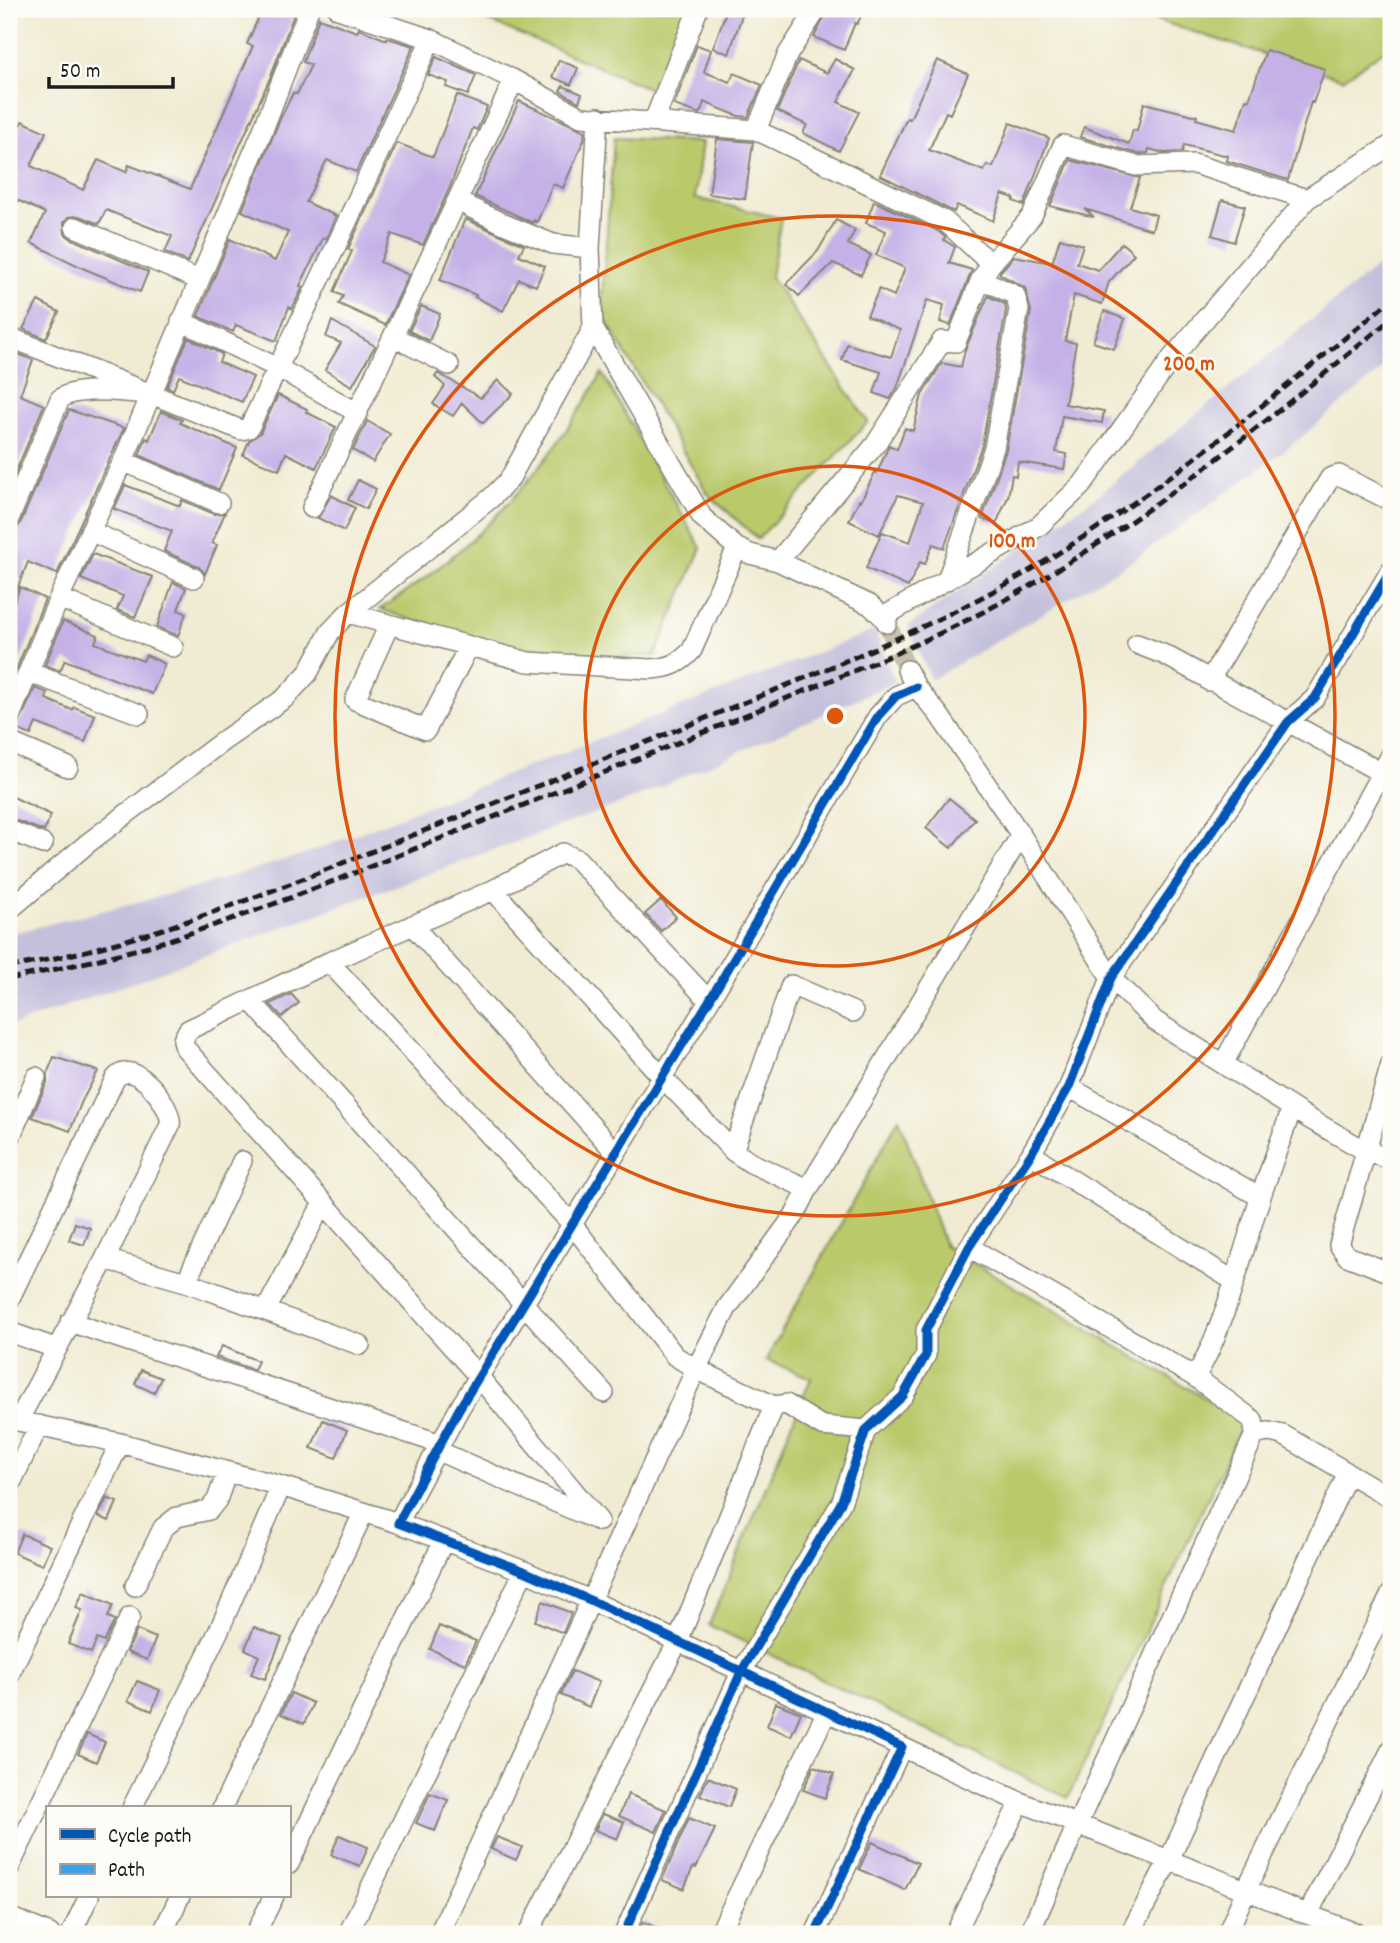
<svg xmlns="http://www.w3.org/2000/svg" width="1400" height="1943" font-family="Dekko,sans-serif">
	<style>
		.industrial { fill: #c4c0db }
		.green { fill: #bac96b; stroke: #6b7244; stroke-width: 2 }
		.building { fill: #c5b1e7 }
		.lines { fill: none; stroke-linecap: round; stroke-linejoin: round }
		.minor-tunnel { stroke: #c6c2ae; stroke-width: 19; stroke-dasharray: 19 10; stroke-linecap: butt }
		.minor-casing { stroke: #868477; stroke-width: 22 }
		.minor { stroke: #fff; stroke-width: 19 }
		.rail { stroke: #1c1c1c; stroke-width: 5; stroke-dasharray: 10 5; stroke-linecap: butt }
		.quiet { stroke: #3da2ea; stroke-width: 7; stroke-dasharray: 14 7; stroke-linecap: butt }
		.cycleway-casing { stroke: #fdfcf7; stroke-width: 13 }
		.cycleway { stroke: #0057b8; stroke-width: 9 }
		.ring { fill: none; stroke: #de560d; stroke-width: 3.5 }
		.centre { fill: #de560d; stroke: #fdfcf7; stroke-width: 3.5 }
		.ring-label { font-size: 21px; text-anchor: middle; font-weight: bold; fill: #de560d; stroke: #fdfcf7; stroke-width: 5; stroke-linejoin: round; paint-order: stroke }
	</style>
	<rect width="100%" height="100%" fill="#fdfcf7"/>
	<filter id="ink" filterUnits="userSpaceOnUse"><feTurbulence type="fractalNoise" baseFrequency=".0143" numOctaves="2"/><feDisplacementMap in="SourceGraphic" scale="14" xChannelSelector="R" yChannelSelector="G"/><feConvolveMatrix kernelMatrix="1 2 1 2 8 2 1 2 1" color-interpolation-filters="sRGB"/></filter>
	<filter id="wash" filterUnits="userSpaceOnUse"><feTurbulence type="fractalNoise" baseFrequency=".00686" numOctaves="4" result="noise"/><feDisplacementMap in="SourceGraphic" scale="28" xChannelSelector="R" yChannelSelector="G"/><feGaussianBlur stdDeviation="1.57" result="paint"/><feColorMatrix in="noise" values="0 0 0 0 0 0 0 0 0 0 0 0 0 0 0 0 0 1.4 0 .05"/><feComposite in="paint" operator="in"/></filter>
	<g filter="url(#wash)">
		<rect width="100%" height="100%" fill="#f0ebd2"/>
		<!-- industrial -->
		<path class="industrial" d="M1391,255V362L1293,444L1131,562L931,680L908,626L1097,496Z
			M875,630L895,682L631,800L9,1027V934L194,888L316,850Z"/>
		<!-- green -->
		<path class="green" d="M460,9H688L655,91Z
			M1121,9H1391V45L1343,79Z
			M614,138L702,142L695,198L781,218L771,277L868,422L758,539L708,494L601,312Z
			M602,373L701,548L655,656C557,658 472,643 380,609C478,547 545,473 602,373Z
			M899,1118L945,1246L1244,1421L1068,1798L709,1625L811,1378L766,1360Z"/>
		<g id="blocks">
			<!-- building -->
			<path class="building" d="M262,9H282L294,14L270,78L188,262L165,252L172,236L106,210L99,224L79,216L68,217L64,223L65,234L70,238L148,272L140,292L85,269L31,243L45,213L9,196V151L22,121L46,132L31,166L83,190L98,160L126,172L129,165L190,189L253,46L247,44Z
				M727,9H744L729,54L713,48Z
				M829,9H865L857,24L855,23L844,50L814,37Z
				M319,18L357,32L359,29L387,40V38L414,46L356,172L327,160L320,173L306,202L336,216L335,218L326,239L323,238L300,286L303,287L292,309L289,307L276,341L236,325L233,332L198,316L230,239L275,261L288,232L242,211L279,121L293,93L297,94L311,65L303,62Z
				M697,45L711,50L704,72L730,82L734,73L762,85L748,117L738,116L704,102L700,114L674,105Z
				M1266,50L1325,69L1313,103L1311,102L1288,180L1227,161L1228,156L1184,145L1182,152L1164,153L1149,149L1148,153L1138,154L1080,137L1084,127L1129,144L1133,130L1137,131L1144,103L1197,116L1196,119L1236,130L1246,99L1249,100Z
				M436,57L476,75L468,95L446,87L448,82L428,75Z
				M835,59L855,70L838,102L859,112L839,151L803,133L807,125L777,111L799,60L827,73Z
				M559,60L578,68L571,85L552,77Z
				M937,60L968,74L950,114L946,112L929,150L984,171L987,165L993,167L1010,123L1049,138L1024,205L1013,201L1014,198L1002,194L993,221L957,205L954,212L880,175L907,118L910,119Z
				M563,86L582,94L579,102L560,91Z
				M457,95L487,107L477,130L473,128L449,189L423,245L392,234L380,262L409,275L385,325L339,304L343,296L334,292L352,251L348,249L397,143L433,157Z
				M519,101L585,131L584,140L563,188L553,184L537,222L534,220L533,223L475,196Z
				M717,139L753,142L745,199L709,194Z
				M1070,160L1140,178L1130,207L1156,215L1152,230L1085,209L1094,217L1050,206Z
				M1222,200L1245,206L1234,242L1212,235Z
				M874,201L938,231L945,237L944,240L955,247L949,263L972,270L950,325L940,322L944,305L927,300L897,388L890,399L874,393L881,372L842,360L847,344L891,357L900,330L867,316L879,289L894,296L905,268L876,255L886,231L866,223Z
				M465,219L524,245L519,255L545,266L536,286L519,279L503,311L475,297L476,295L440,280Z
				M836,220L855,230L848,244L871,255L861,275L833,263L799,296L786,284L818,251Z
				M1060,238L1083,245L1077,263L1098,270L1122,243L1134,254L1109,282L1102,304L1074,295L1065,341L1076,343L1065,404L1104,411L1102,423L1062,416L1056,452L1067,454L1064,469L1018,462L1016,476L1012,475L1008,497L996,524L982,519L1006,450L1031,311L1025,288L1000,274V272L1014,256L1052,263Z
				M988,296L1005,304L1006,310L982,445L944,548L933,544L925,564L920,562L908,587L866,568L882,532L910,542L923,502L898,495L879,535L849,521L859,500L861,501L875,472L877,473L889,445L897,449L905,428L913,431L922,395L942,363L961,367L965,350Z
				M38,301L59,312L46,339L23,329Z
				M421,306L440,314L429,341L409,331Z
				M1104,311L1125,319L1114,349L1093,342Z
				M332,321L375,346L352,386L325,370L341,343L326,337Z
				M188,338L222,354L219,362L253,377L242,402L179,376L173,390L167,387Z
				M11,351L33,360L20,395L44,405L9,488V356Z
				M438,373L481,398L498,380L513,394L483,423L462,403L453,416L433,404L445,386L435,377Z
				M278,395L307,409L306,412L336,427L316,468L286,453L279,470L243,455L249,441L260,433Z
				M69,410L124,428L57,574L28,562L9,608V531L16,529L20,524Z
				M161,411L182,420L180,423L237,448L219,490L139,455L146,438L149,440Z
				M367,421L390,434L373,462L353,450Z
				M358,480L376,489L366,509L348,500Z
				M125,485L180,506L182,500L214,514L225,513L212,543L217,545L205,574L199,567L164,551L172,531L114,509Z
				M331,495L355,508L344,531L318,518Z
				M93,554L153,577L135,617L117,610L123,596L81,579Z
				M173,582L186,588L178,610L186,613L178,636L157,627Z
				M20,587L45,599L9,687V617Z
				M63,621L98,635L95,643L143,661L146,655L165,664L152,694L65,660L60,671L45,665Z
				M35,688L48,693L46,699L72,710L74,707L95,715L85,742L36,723L31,735L16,729Z
				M9,795L51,815L44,831L9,818Z
				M949,798L975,819L951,848L926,828Z
				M661,900L676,917L661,931L645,914Z
				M291,994L299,1003L282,1017L270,1004Z
				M54,1057L98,1071L82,1101L70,1131L32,1117L47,1082V1074Z
				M75,1223L90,1228L84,1245L69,1240Z
				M222,1346L258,1361L254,1370L216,1357Z
				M141,1370L161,1378L154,1393L135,1384Z
				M323,1420L347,1430L336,1458L311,1448Z
				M107,1498L117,1502L109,1521L98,1516Z
				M22,1534L50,1546L42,1565L14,1553Z
				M83,1592L113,1605L108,1617L115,1620L104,1642L97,1639L91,1653L68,1644L82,1610L76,1608Z
				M543,1601L571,1613L563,1633L535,1621Z
				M439,1626L476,1641L465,1664L430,1649Z
				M254,1627L282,1638L265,1679L251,1674L259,1656L245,1649Z
				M137,1630L156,1638L147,1660L127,1652Z
				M572,1671L599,1682L589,1707L561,1695Z
				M137,1681L160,1690L152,1711L128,1701Z
				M291,1693L313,1703L304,1724L281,1714Z
				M776,1703L801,1713L791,1736L767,1726Z
				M87,1734L105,1742L96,1762L78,1754Z
				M814,1766L834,1774L825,1798L803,1790Z
				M708,1777L736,1789L729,1807L700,1795Z
				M430,1793L448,1800L435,1831L416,1823Z
				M628,1794L666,1810L656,1832L619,1816Z
				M603,1814L624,1822L617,1839L595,1830Z
				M689,1818L715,1829L696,1868L693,1867L684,1889L662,1880Z
				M339,1835L368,1847L360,1866L331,1855Z
				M497,1837L522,1847L516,1860L491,1849Z
				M872,1842L918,1863L905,1890L859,1869Z
				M643,1922L671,1934H637Z"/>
		</g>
	</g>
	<g filter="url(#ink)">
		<use href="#blocks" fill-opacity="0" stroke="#868477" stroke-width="2"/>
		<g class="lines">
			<!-- minor-tunnel -->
			<path class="minor-tunnel" d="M887,623L907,670"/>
			<!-- minor casing -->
			<g class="minor-casing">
				<path id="minor" d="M338,9L431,39L514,80L581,117L756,130L945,221L991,264L1032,216L1063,145L1136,166L1194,164L1307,199L1391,145
					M598,117L590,248L593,328L702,517L737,548L750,554L778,561L870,605L883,617L887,623
					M654,121L698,9
					M756,130L788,54L817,9
					M457,201L504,224L553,244L590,248
					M75,227L199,280
					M181,321L278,368L358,413
					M9,337L241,430L249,428L336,246L431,39
					M394,337L449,365
					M123,461L219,503
					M312,508L514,80
					M9,519L60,399C75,386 119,392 139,393
					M90,531L194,578
					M778,561L875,445L942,341L956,342L981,279L991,264
					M947,580L994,448L1019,309L1015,295L981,279
					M59,598L173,647
					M348,613L528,662L651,669C669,668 680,664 692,650L737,548
					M883,617L1039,526L1082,485L1172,358L1307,199
					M389,625L355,700L426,730L469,646
					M1137,644L1165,655L1391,778
					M907,670L916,687L939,715L1021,835L1111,978L1155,1021L1308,1118L1364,1150L1391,1160
					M28,672L139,714
					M1209,681L1330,478L1339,475L1391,501
					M9,719L59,598L123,461L263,130L309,9
					M9,742L68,767
					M9,830L43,844
					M493,890L662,1077L733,1151L751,1163L808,1189
					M9,910L88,843L223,741L285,698L308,673L330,632L348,613L491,498L509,480L593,328
					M412,925L616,1153
					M329,962L572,1224L675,1356L696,1369L774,1406L786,1404L822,1426L866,1430
					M251,1001L604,1393
					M1223,1064L1391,755
					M1391,1064L1339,1245L1347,1256L1391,1273
					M1069,1087L1260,1197
					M9,1140L36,1077
					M733,1151L791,985L853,1012
					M1031,1154L1234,1281
					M969,1247L1195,1377L1253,1420L1255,1434L1269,1432L1283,1435L1391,1498
					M105,1259L186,1282L360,1345
					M186,1282L242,1161
					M9,1300L115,1079C134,1054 174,1109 170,1125L105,1259L18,1421
					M266,1310L323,1203
					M70,1322L441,1444
					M9,1332L55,1348
					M1195,1377C1221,1335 1235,1278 1250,1231C1262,1189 1278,1149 1292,1108
					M9,1419L120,1443L281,1486L398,1523
					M438,1451L594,1519
					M9,1487L39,1425
					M599,1521L479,1377L185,1048L183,1040L188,1030L329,962L493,890L563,853L577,859L709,1001
					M135,1586L163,1528L177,1517L209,1510L217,1500L227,1472
					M9,1675L120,1443
					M902,1747L1020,1802L1358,1934
					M132,1808L220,1628L281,1486
					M222,1808L364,1512
					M289,1864L444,1540
					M9,1868L130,1617
					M1308,1914L1391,1750
					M9,1917L50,1934
					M71,1934L89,1896
					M162,1934L180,1896
					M255,1934L274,1896
					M348,1934L524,1571
					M439,1934L696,1369L727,1308L796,1213L808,1189L1021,835
					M528,1934L678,1641L774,1406
					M624,1934L741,1672L841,1503L866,1430L903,1396L926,1355V1330L969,1247L1031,1154L1069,1087L1111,978L1288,722L1315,698L1391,570
					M719,1934L827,1711
					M815,1934L902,1747L592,1601L524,1571L398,1523L459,1409L709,1001L878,716L896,696L916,687
					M955,1934L1020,1802
					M1029,1934L1077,1825L1255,1434
					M1130,1934L1169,1860L1348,1473
					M1227,1934L1246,1890L1391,1594"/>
			</g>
			<!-- minor -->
			<use href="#minor" class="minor"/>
			<!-- rail -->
			<path class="rail" d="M9,967C160,942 302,878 444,823C546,783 647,742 748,701C837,665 926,629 1010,582C1147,504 1270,400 1391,300
				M9,979C64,968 121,955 175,938C288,902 398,855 509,811C605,772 701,734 797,694C871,664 946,634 1016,594C1151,517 1271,418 1391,319"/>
			<!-- quiet -->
			<path class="quiet" d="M1385,1082L1391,1084"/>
			<!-- cycleway casing -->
			<g class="cycleway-casing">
				<path id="cycleway" d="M624,1934L741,1672L841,1503L866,1430L903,1396L926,1355V1330L969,1247L1031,1154L1069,1087L1111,978L1288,722L1315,698L1391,570
					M815,1934L902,1747L592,1601L524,1571L398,1523L459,1409L709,1001L878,716L896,696L916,687"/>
			</g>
			<!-- cycleway -->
			<use href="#cycleway" class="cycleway"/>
		</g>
	</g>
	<!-- distance rings -->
	<g class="ring">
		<circle cx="835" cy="716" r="250"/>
		<circle cx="835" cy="716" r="500"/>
	</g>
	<circle cx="835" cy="716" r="10" class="centre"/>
	<g class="ring-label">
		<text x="1189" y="370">200 m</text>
		<text x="1012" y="547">100 m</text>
	</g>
	<!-- margin -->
	<rect width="1400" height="1943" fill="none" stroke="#fdfcf7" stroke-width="35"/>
	<!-- legend -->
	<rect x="46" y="1806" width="245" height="91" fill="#fdfcf7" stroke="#a3a29f" stroke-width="2"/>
	<rect x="60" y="1829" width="35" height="10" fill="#0057b8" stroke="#a3a29f" stroke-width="2"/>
	<text x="108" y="1842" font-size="21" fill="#1c1c1c">Cycle path</text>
	<rect x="60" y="1864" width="35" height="10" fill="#3da2ea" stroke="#a3a29f" stroke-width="2"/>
	<text x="108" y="1876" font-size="21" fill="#1c1c1c">Path</text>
	<!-- scale -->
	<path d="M49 77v10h124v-10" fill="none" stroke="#1c1c1c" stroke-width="3.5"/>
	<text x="60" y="77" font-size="21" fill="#1c1c1c" stroke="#fdfcf7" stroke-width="5" paint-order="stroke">50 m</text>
</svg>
